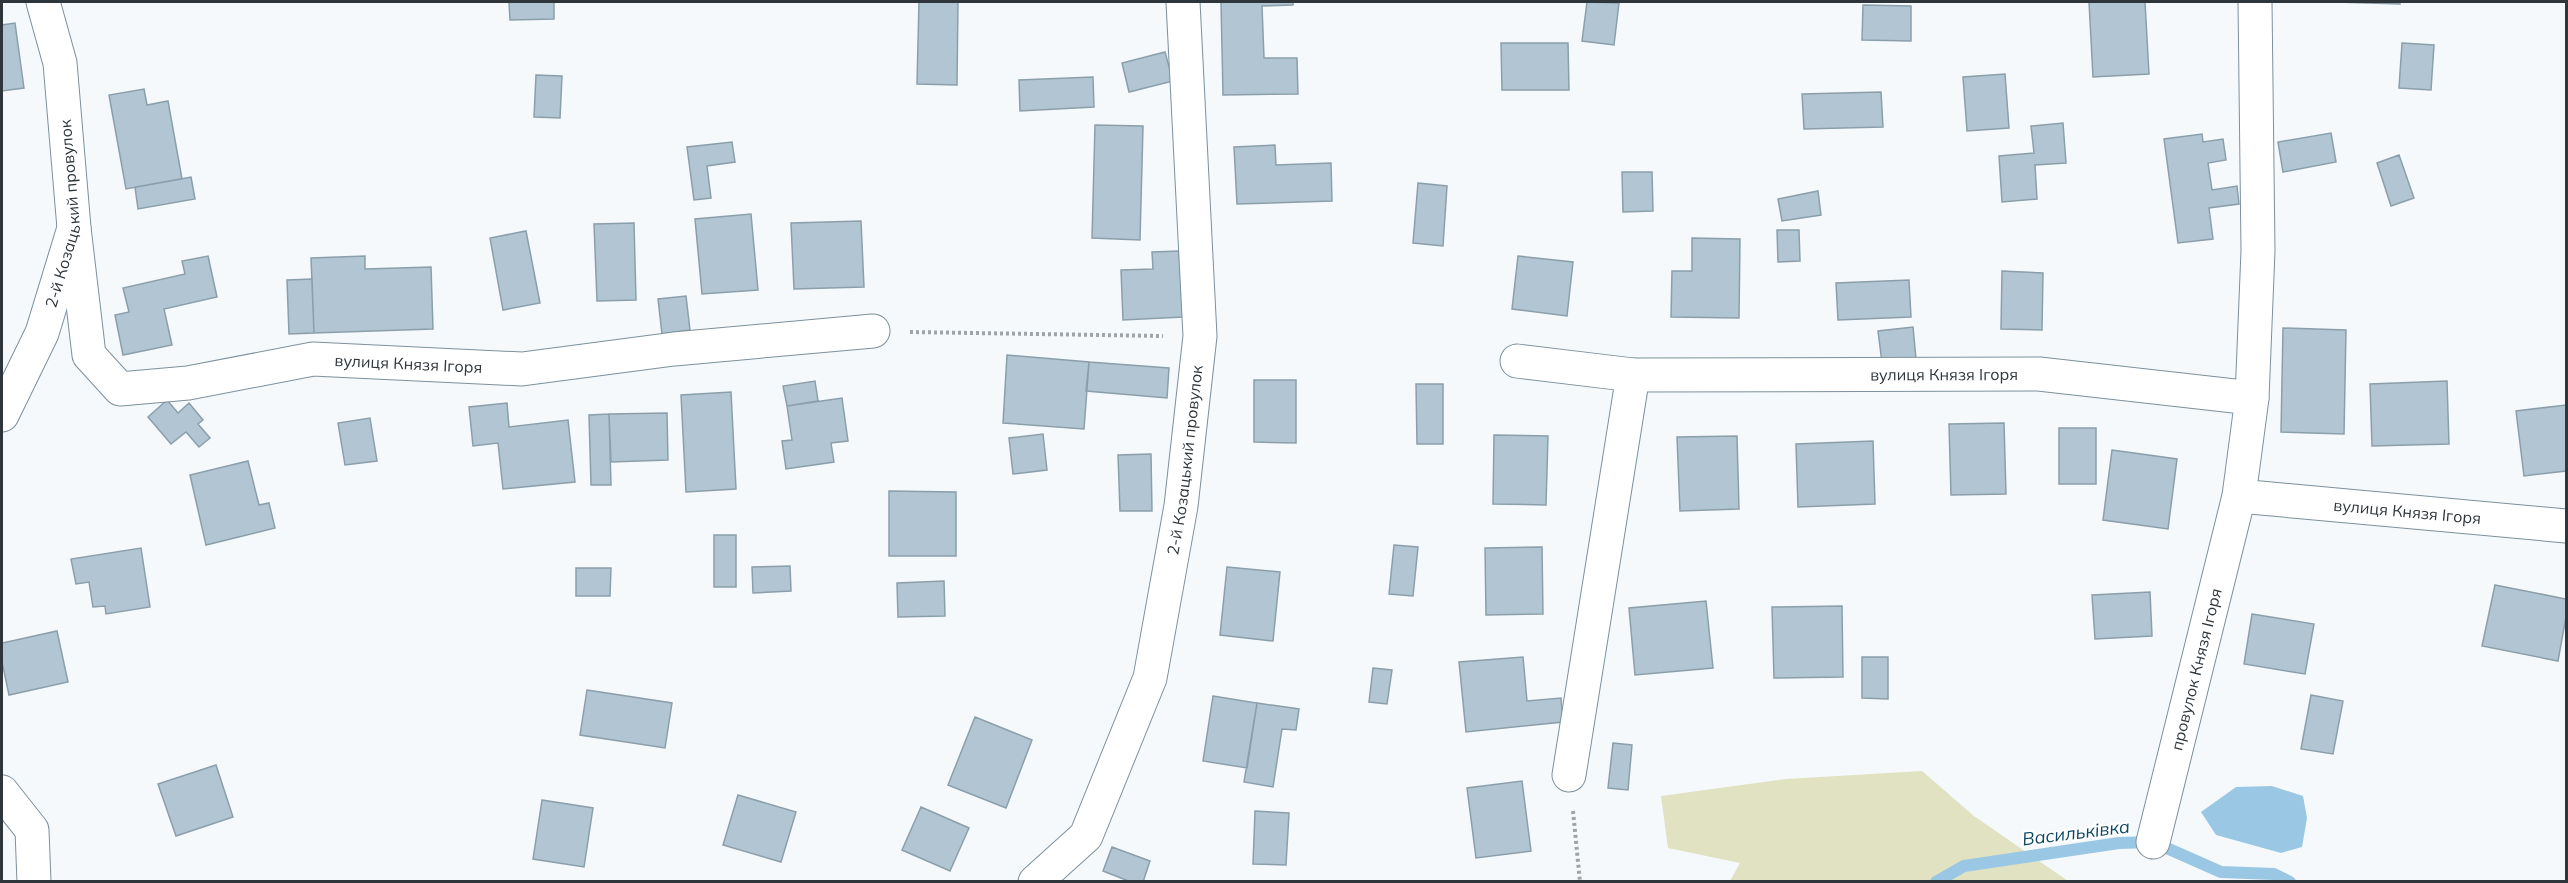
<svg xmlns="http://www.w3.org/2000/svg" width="2568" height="883" font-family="Mulish,sans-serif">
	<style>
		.green { fill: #e0e2c2 }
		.water { fill: #9ac8e4 }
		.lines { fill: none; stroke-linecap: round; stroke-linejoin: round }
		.stream { stroke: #9ac8e4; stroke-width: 12 }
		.building { fill: #b1c5d2; stroke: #8b9fab; stroke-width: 1.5 }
		.minor-casing { stroke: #7d909c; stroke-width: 35 }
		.path { stroke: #9ea4a8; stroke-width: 4; stroke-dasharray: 3 3; stroke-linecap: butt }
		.minor { stroke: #fff; stroke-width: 33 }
		.labels { text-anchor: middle; stroke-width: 4.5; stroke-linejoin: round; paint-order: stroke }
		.street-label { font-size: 16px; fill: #2e363b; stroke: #fff }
		.water-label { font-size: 18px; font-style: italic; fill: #0e4764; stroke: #fff }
	</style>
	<rect width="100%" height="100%" fill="#f5f9fc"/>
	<!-- green -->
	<path class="green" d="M1922,771L1974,816L2068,881H1730L1740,863L1668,848L1661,796L1786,779Z"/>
	<!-- water -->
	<path class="water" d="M2272,786L2303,796L2307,818L2302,847L2281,853L2216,835L2201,812L2236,787Z"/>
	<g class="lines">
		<!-- stream -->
		<path class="stream" d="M1936,882L1964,866L2119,843L2153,842L2221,872L2274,874L2290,882"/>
	</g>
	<!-- building -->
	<path class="building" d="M509,2H554V19L510,20Z
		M919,2H958L957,85L917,84Z
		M1221,2H1293V5L1262,6L1264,58H1297L1298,94L1223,95Z
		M1587,2L1619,3L1614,45L1582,41Z
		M2089,2H2145L2149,74L2093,77Z
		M2335,2H2400V4Z
		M1863,5L1911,6V41L1862,40Z
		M15,23L24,88L2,91V25Z
		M1501,43H1568L1569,90H1502Z
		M2402,43L2434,45L2431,90L2399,88Z
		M1165,52L1173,81L1129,92L1122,63Z
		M2005,74L2009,128L1967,131L1963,77Z
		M536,75L562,76L560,118L534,117Z
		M1093,77L1094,107L1020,111L1019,80Z
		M144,89L147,105L168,101L182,179L126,189L109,95Z
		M1881,92L1883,127L1804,129L1802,94Z
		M2063,123L2066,163L2035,165L2037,199L2002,202L1999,156L2034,153L2031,126Z
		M1095,125L1143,126L1140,240L1092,238Z
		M2331,133L2336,162L2283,172L2278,142Z
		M2202,134L2203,142L2223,139L2226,160L2208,163L2212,190L2237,186L2239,204L2209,208L2213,239L2178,243L2164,139Z
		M732,142L735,162L707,166L711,198L694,200L687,147Z
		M1275,145L1276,165L1331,163L1332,201L1237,204L1234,147Z
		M2399,155L2414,198L2391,206L2377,163Z
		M1622,172H1652L1653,211L1623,212Z
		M191,177L195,199L138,209L135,187Z
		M1418,183L1447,186L1443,246L1413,243Z
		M1818,191L1821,215L1782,221L1778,199Z
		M751,214L758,290L702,294L695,219Z
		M861,221L864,287L794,289L791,223Z
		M634,223L636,300L597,301L594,224Z
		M1777,230H1799L1800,261L1778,262Z
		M526,231L540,303L503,310L490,238Z
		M1692,238L1740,239L1739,318L1671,317L1672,271H1692Z
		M1179,251L1183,317L1123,320L1121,270L1153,269L1152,252Z
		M208,256L217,297L164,309L172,345L123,355L115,315L129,312L123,288L185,274L182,261Z
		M365,256V269L431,267L433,329L314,333L311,258Z
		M1518,256L1573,262L1567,316L1512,309Z
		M2002,271L2043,273L2042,330L2001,329Z
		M312,279L314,333L289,334L287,280Z
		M1909,280L1911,317L1838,320L1836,283Z
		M686,296L690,330L662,334L658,299Z
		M1913,327L1916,359L1882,363L1878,331Z
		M2283,328L2346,330L2344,434L2281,432Z
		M1007,355L1089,362L1084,429L1003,423Z
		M1089,362L1169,368L1167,398L1086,391Z
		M1254,380H1296V443L1254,442Z
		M815,381L818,401L787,406L783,386Z
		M2447,381L2449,444L2372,446L2370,384Z
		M1416,384H1443V444H1417Z
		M731,392L736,489L686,492L681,395Z
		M842,398L848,441L831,443L834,462L786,469L782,441L792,440L787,406Z
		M167,400L178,413L189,403L203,420L198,424L210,438L199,447L186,432L171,444L148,417Z
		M507,403L509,427L568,420L575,482L503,489L498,443L473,446L469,407Z
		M2566,405V471L2524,476L2516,411Z
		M667,413L668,460L611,462L609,414Z
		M609,414L611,485H591L589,415Z
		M370,418L377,461L345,465L338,423Z
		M2004,423L2006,494L1951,495L1949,424Z
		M2059,428H2096V484H2059Z
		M1043,434L1047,470L1013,474L1009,438Z
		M1494,435L1548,436L1546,505L1493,504Z
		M1737,436L1739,509L1680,511L1677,437Z
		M1873,441L1875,504L1798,507L1796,444Z
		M2112,450L2177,459L2168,529L2103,520Z
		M1151,454L1152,511H1120L1118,455Z
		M248,461L259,505L269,503L275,528L206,545L190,475Z
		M889,491L956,492V556H889Z
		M714,535H736V587H714Z
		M1394,545L1418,547L1413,596L1389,594Z
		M1542,547L1543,614L1486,615L1485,548Z
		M141,548L150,607L106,614L105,606L93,607L89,582L76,584L71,559Z
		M790,566L791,591L753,593L752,567Z
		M1227,567L1280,572L1273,641L1220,635Z
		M576,568H611L610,596H576Z
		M944,581L945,616L898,617L897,583Z
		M2495,585L2566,599V617L2558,661L2482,646Z
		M2150,592L2152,636L2095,639L2092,595Z
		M1706,601L1713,668L1635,675L1629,608Z
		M1842,606L1843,677L1774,678L1772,607Z
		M2252,614L2314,624L2305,674L2244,664Z
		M57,631L68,682L9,695L2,662V643Z
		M1523,657L1527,701L1561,698L1563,722L1466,732L1459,662Z
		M1862,657H1888V699L1862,698Z
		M1373,668L1392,670L1387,704L1369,702Z
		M587,690L672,703L665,748L580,735Z
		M2311,695L2343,701L2333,754L2301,749Z
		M1213,696L1257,703L1247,768L1203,761Z
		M1257,703L1299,709L1296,730L1282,729L1273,787L1244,782Z
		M975,717L1032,740L1006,808L948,785Z
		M1613,743L1632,745L1628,790L1608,788Z
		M216,765L233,817L176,836L158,784Z
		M1522,781L1531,851L1476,858L1467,788Z
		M738,795L796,812L781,862L723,845Z
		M542,800L593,808L584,867L533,859Z
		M921,807L969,828L950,871L902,850Z
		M1255,811L1289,813L1286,865L1253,864Z
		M1112,847L1150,861L1143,882H1131L1103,871Z"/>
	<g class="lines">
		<!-- minor casing -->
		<g class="minor-casing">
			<g id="minor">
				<path id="s1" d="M2255,2L2258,251L2252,398L2239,496L2566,526"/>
				<path id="s2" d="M74,228L89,355L120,389L188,383L313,359L522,369L674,349L873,331"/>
				<path id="s3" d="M1517,361L1633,375L2039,374L2252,398"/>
				<path id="s4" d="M2,415L42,333L74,228L60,63L43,2"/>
				<path d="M1569,775L1633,375"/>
				<path d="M2,792L32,830L34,882"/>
				<path id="s5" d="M2153,842L2239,496"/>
				<path id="s6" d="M1035,882L1086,836L1150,678L1181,506L1200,336L1183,2"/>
			</g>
		</g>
		<!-- path -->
		<path class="path" d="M910,332L1163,336
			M1573,811L1580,882"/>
		<!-- minor -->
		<use href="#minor" class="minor"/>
	</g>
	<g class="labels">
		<!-- street labels -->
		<g class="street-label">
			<text dy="6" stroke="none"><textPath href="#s4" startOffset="214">2-й Козацький провулок</textPath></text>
			<text dy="6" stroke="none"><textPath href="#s2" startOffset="465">вулиця Князя Ігоря</textPath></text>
			<text dy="6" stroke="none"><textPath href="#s3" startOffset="428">вулиця Князя Ігоря</textPath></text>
			<text dy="6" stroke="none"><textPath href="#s6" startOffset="460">2-й Козацький провулок</textPath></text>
			<text dy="6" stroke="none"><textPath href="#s1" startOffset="664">вулиця Князя Ігоря</textPath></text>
			<text dy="6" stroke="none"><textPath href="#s5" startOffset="178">провулок Князя Ігоря</textPath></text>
		</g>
		<!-- water labels -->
		<g class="water-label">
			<text transform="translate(2076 833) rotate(-7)" y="6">Васильківка</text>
		</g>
	</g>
	<!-- border -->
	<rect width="2568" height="883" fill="none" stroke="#2e363b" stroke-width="6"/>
</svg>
